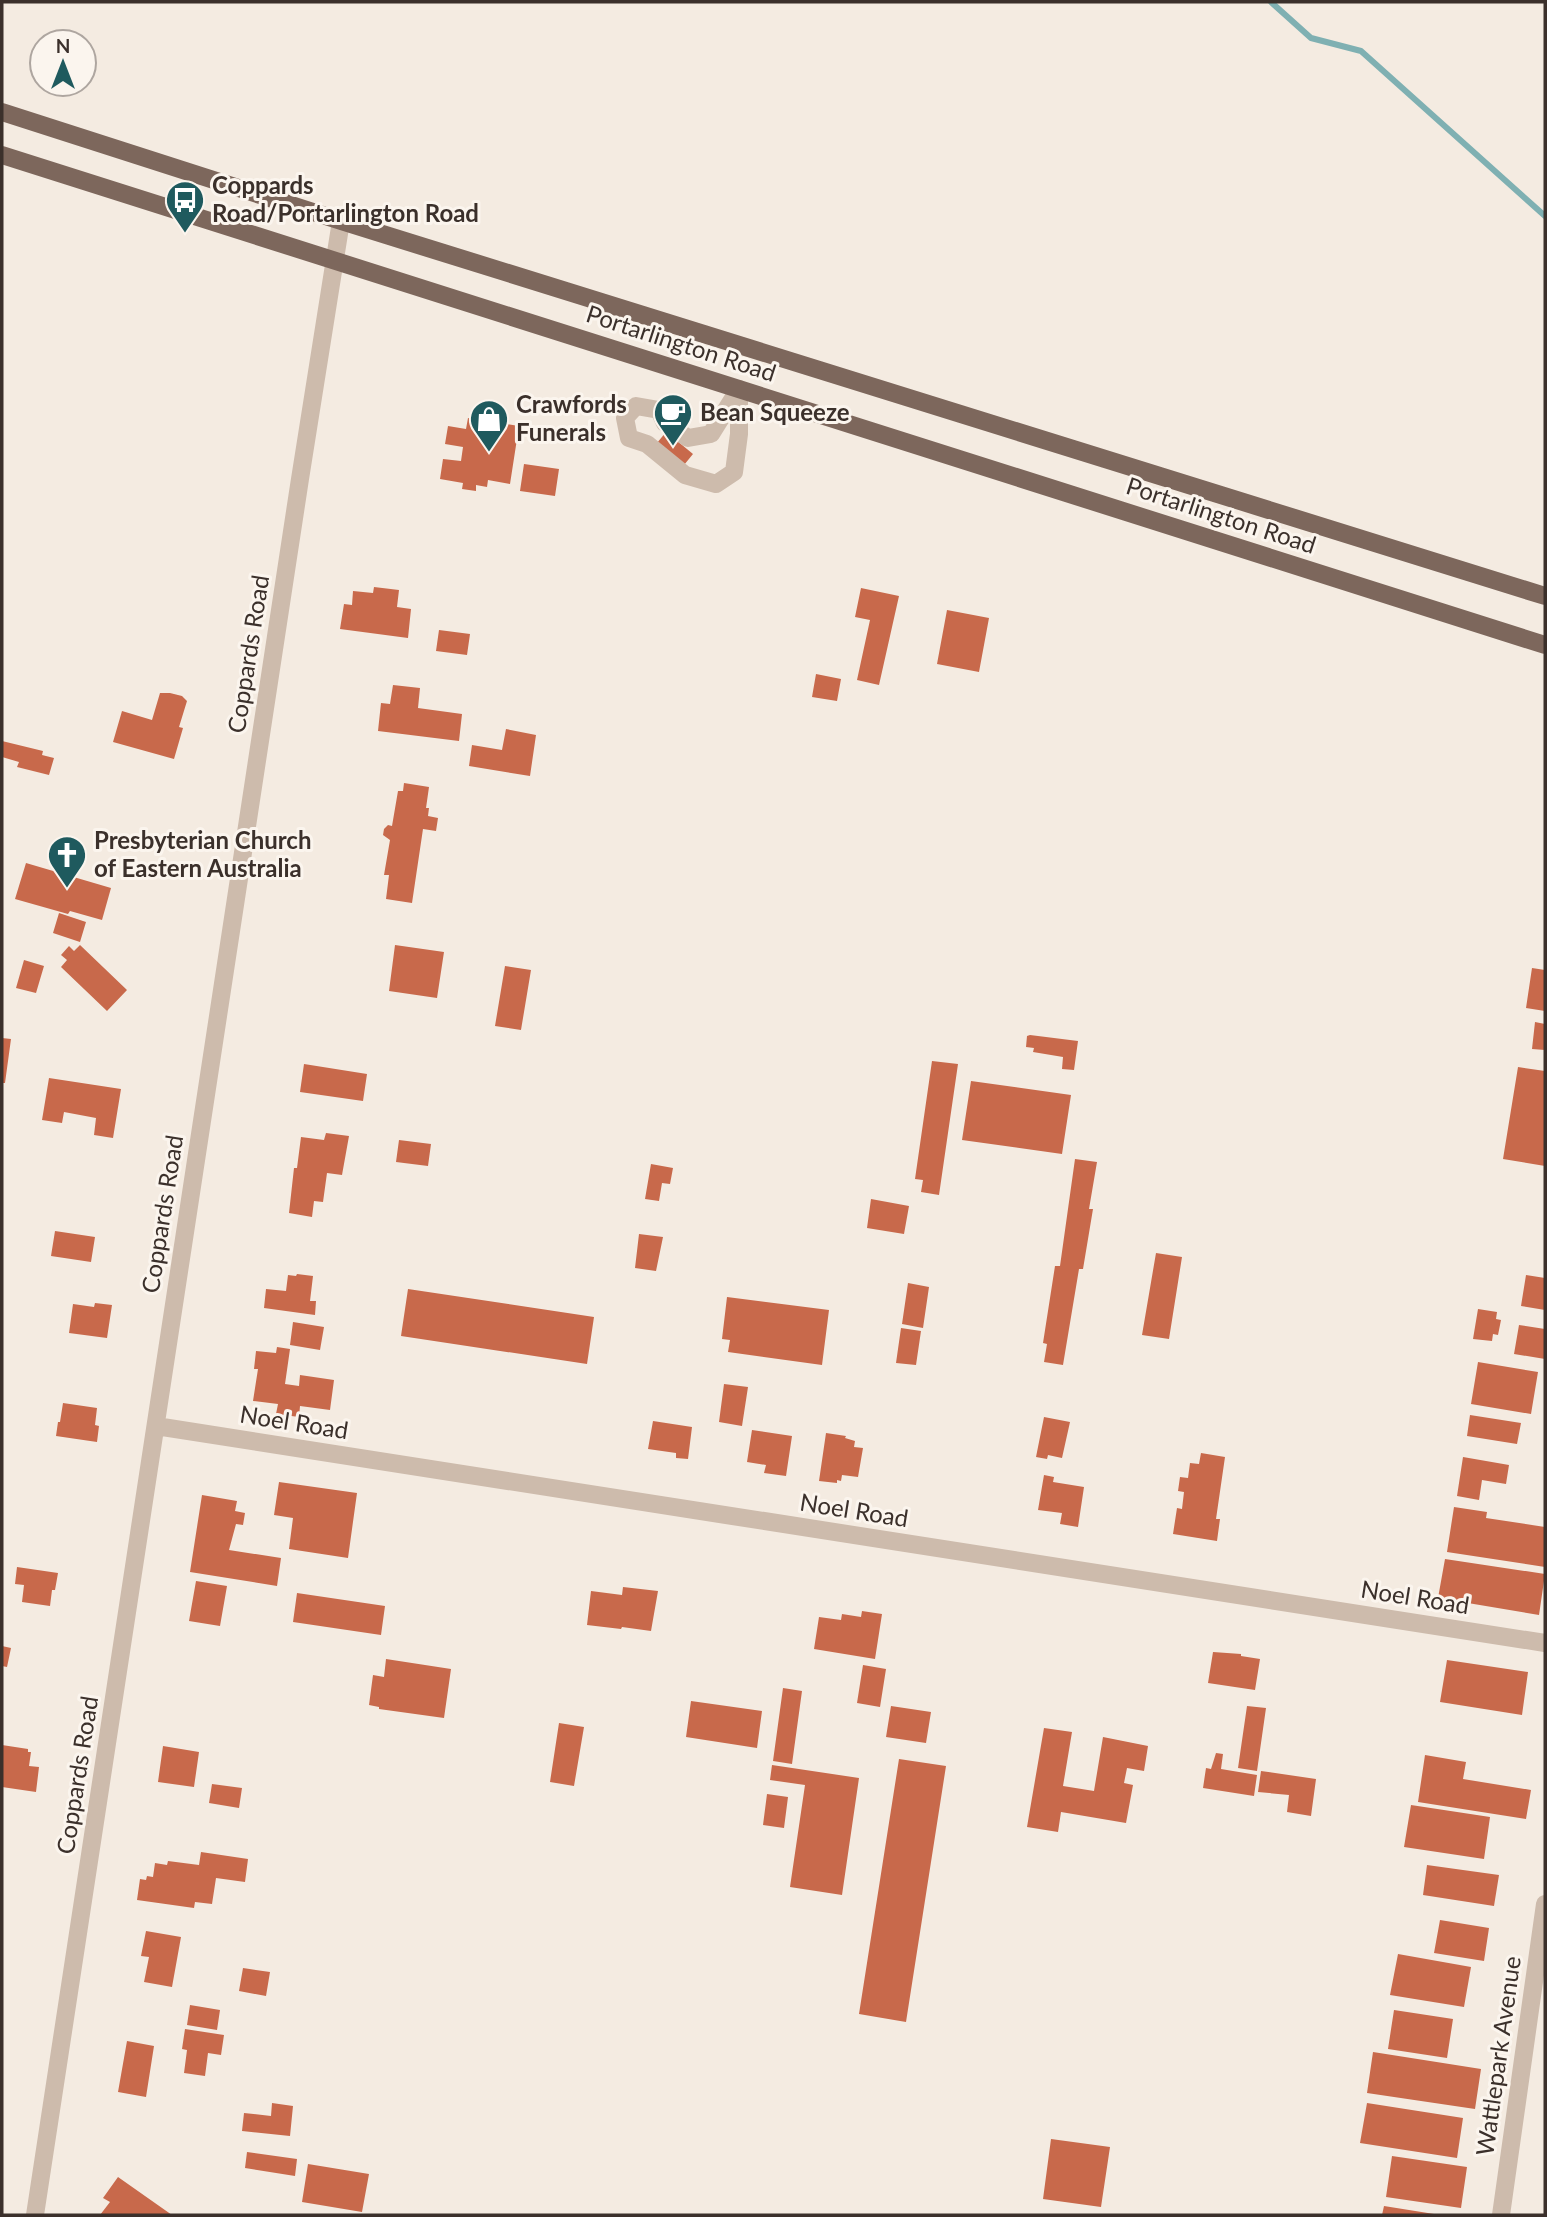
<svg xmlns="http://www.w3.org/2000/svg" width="1547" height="2217" font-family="Lato,sans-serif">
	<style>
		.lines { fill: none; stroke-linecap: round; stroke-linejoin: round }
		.stream { stroke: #7fb0b2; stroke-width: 6 }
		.building { fill: #c8694b }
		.minor { stroke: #cdbbac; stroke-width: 18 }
		.major { stroke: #7d675c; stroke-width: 18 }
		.labels { text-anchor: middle; stroke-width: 6; stroke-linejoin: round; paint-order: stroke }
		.poi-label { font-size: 24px; font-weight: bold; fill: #3b302b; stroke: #fbf5ee; text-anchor: start }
		.street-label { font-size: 24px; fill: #3b302b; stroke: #fbf5ee }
	</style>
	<rect width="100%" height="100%" fill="#f4ebe1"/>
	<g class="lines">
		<!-- stream -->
		<path class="stream" d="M1271,2L1311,38L1361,51L1545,216"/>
	</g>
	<!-- building -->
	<path class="building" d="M468,418L519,426L510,484L488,480L487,487L476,485V491L462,489L463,483L440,479L443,459L461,461L463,447L445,444L448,426L466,429Z
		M675,421L676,440L693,454L684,465L648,454Z
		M524,464L559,469L555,496L520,491Z
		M374,587L399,590L397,607L411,609L408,638L340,629L344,604L352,605L353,591L373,593Z
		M861,588L899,596L879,685L857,680L870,620L855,617Z
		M947,610L989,618L979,672L937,664Z
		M439,630L470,634L467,655L436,651Z
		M816,674L841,679L837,701L812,697Z
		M393,685L420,688L418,708L462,714L459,741L378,731L381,703L390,704Z
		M160,693H170L182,696L187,701L179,727L183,728L174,759L113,742L122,711L152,720Z
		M506,729L536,735L530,776L469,766L472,745L502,750Z
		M2,741L43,751L42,755L54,758L49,775L17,767L19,762L2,757Z
		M404,783L429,787L426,808H429L428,816L438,818L436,831L423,829L412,903L386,899L389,875H384L390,840L383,835L384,829L388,825L392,826L398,791H403Z
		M26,863L111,888L102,920L70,911L68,914L15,899Z
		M59,913L86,922L80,942L53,933Z
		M80,945L127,990L107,1011L61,967L67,960L61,955L69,946L74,951Z
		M395,945L444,952L437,998L389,991Z
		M24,960L44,966L36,993L16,988Z
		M505,966L531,970L521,1030L495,1026Z
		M1532,968L1545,970V1011L1526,1008Z
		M1535,1022L1545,1024V1050L1532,1049Z
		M1030,1035L1078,1041L1074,1070L1062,1069L1063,1057L1033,1052L1034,1048L1026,1047L1027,1036Z
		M2,1038L11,1039L5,1083H2Z
		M932,1061L958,1064L939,1195L921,1192L923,1180L915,1179Z
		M304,1064L367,1074L363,1101L300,1092Z
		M1518,1067L1545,1071V1166L1503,1159Z
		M49,1078L121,1089L113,1138L94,1135L96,1118L64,1112L62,1123L42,1120Z
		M971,1081L1071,1095L1062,1154L962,1140Z
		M326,1133L349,1136L342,1175L327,1173L323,1202L314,1201L312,1217L289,1213L294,1168H297L301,1137L324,1140Z
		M399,1140L431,1144L428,1166L396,1162Z
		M1075,1159L1097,1162L1089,1209H1093L1083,1269H1079L1063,1365L1044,1362L1047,1344L1043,1343L1055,1266H1060Z
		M651,1164L673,1168L670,1184L662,1183L659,1201L645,1199Z
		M871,1199L909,1206L904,1234L867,1228Z
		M55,1231L95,1237L91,1262L51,1256Z
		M639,1234L663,1237L656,1271L635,1268Z
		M1156,1253L1182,1257L1169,1339L1142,1335Z
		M297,1274L313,1276L310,1301H316L315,1315L264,1308L266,1289L286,1291L288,1275L296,1276Z
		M1526,1275L1545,1278V1310L1521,1306Z
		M908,1283L929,1287L923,1328L902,1324Z
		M408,1289L594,1317L587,1364L401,1336Z
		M727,1297L829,1310L822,1365L728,1352L730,1340L722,1339Z
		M95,1303L112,1305L107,1338L69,1333L73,1304L94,1307Z
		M1478,1309L1497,1312L1496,1319L1501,1320L1498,1335L1493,1334L1492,1341L1473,1339Z
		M293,1322L324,1327L320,1350L290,1345Z
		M1519,1325L1545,1329V1359L1514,1354Z
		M901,1328L921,1331L916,1365L896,1363Z
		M277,1347L290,1349L285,1384L299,1386L300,1375L334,1380L330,1410L300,1406L299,1417L276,1414L278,1404L253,1401L258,1369H254L256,1351L276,1353Z
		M1478,1362L1538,1372L1531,1414L1471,1404Z
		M724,1384L748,1387L742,1426L719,1422Z
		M63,1403L97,1408L95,1425L99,1426L97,1442L56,1436L58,1422H60Z
		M1470,1415L1521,1423L1517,1444L1467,1436Z
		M1044,1417L1070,1422L1062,1458L1048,1455L1047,1459L1036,1457Z
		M653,1421L692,1427L688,1459L676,1458V1453L648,1449Z
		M752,1430L792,1436L786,1476L764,1473L766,1465L747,1462Z
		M826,1433L846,1436L845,1438L855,1441L854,1447L863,1448L858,1477L842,1475L841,1481L837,1480V1483L819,1481Z
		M1201,1453L1225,1457L1216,1519H1220L1217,1541L1173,1534L1177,1508L1182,1509L1184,1492L1178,1491L1180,1477L1188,1478L1190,1463L1199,1464Z
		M1463,1457L1509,1465L1506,1484L1482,1480L1479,1500L1457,1496Z
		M1044,1475L1054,1477L1053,1482L1084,1487L1078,1527L1060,1524L1062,1513L1038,1510Z
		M279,1482L357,1493L348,1558L289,1549L293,1518L274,1515Z
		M202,1495L237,1501L235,1511L245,1513L243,1525L236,1524L229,1550L281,1558L277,1586L190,1572Z
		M1454,1507L1487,1512L1486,1518L1545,1527V1567L1447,1552Z
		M1445,1559L1545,1574L1539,1615L1438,1598Z
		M17,1567L58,1573L55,1590H52L50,1606L22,1602L24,1585L15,1584Z
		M196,1581L227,1586L220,1626L189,1621Z
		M623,1587L658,1591L651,1631L622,1627L621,1629L587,1625L591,1591L622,1595Z
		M297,1593L385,1606L381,1635L293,1622Z
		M862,1611L882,1614L875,1659L814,1649L819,1617L841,1620L842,1614L861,1617Z
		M2,1646L11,1648L7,1667L2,1666Z
		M1213,1652L1241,1654V1656L1260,1659L1255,1690L1208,1683Z
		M386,1659L451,1669L444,1718L379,1709V1707L369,1705L373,1675L384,1677Z
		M1447,1660L1528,1672L1522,1715L1440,1702Z
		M863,1665L886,1669L880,1707L857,1703Z
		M783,1688L802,1691L792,1764L773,1761Z
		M691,1701L762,1711L757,1748L686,1737Z
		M891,1706L931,1712L926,1743L886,1737Z
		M1247,1706L1266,1708L1257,1771L1238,1768Z
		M559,1723L584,1727L574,1786L550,1782Z
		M1044,1728L1072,1732L1063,1786L1094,1791L1103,1737L1148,1746L1144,1771L1127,1768L1124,1783L1133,1785L1126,1823L1061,1812L1058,1832L1027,1827Z
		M2,1745L28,1749V1752H31L29,1766L39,1767L36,1792L2,1787Z
		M163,1746L199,1752L194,1787L158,1782Z
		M1216,1753L1223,1754L1221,1769L1257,1775L1254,1796L1203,1788L1206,1768L1211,1769Z
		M1425,1755L1466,1762L1463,1779L1531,1790L1526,1819L1418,1802Z
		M899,1759L946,1766L906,2022L859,2014Z
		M772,1765L859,1778L842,1895L790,1887L805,1785L770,1780Z
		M1261,1771L1316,1779L1311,1816L1287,1812L1289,1795L1258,1792Z
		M212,1784L242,1788L239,1808L209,1803Z
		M767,1794L788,1797L784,1828L763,1825Z
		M1411,1805L1490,1817L1484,1859L1404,1847Z
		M201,1852L248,1859L245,1882L216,1878L212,1904L195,1902L194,1908L137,1900L140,1879L146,1880L147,1876L153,1877L155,1863L167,1865L168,1861L199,1865Z
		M1427,1865L1499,1875L1494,1906L1423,1895Z
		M1440,1920L1489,1928L1484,1961L1434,1953Z
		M146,1931L181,1937L172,1987L144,1982L149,1957L141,1956Z
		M1398,1954L1471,1967L1464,2007L1390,1995Z
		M243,1968L270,1972L266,1996L239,1991Z
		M190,2005L220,2010L217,2030L187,2025Z
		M1394,2010L1453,2019L1447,2058L1388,2049Z
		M185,2029L224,2035L221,2055L208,2053L205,2076L184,2073L187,2050L182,2049Z
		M127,2041L154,2046L146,2097L118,2092Z
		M1373,2052L1481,2069L1475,2109L1367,2093Z
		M272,2103L293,2106L290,2136L242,2131L244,2113L271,2116Z
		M1367,2103L1463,2118L1457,2158L1360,2143Z
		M1051,2139L1110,2147L1101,2207L1043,2199Z
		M247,2152L297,2159L295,2176L245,2168Z
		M1392,2156L1467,2167L1461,2208L1386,2197Z
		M308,2164L369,2174L362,2212L302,2202Z
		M118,2177L172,2215H100L110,2202L103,2198Z
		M1384,2206L1434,2214V2215H1382Z"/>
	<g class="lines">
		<!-- minor -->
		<path class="minor" d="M739,389V434L734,472L716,484L685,475L647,444L629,438L625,418L636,406L659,410L665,423L688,438L711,434Z
			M156,1426L1545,1643
			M35,2215L300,479L341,221
			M1501,2215L1545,1904"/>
		<!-- major -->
		<path class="major" d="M2,112L341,221L1545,596
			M2,155L1545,645"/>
	</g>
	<!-- icons -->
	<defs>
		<g id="bus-pin" transform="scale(2.0125)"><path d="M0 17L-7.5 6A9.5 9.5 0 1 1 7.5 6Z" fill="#1f5a5e" stroke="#fbf5ee"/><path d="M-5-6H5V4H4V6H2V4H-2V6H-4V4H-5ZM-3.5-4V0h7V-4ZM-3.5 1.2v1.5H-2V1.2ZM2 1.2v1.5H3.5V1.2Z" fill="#fff"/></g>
		<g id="cafe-pin" transform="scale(2.0125)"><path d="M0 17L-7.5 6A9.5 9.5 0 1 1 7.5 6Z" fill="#1f5a5e" stroke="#fbf5ee"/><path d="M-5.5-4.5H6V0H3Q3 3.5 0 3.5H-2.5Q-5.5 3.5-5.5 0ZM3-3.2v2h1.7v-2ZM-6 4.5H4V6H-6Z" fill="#fff"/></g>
		<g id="shop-pin" transform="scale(2.0125)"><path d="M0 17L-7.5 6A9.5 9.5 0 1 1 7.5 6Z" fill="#1f5a5e" stroke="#fbf5ee"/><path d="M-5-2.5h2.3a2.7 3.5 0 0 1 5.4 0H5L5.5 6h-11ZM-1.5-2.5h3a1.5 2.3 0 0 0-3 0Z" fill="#fff"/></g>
		<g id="church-pin" transform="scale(2.0125)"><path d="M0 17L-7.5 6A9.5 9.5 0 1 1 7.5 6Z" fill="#1f5a5e" stroke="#fbf5ee"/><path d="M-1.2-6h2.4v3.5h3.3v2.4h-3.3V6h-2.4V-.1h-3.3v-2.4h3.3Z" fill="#fff"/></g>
	</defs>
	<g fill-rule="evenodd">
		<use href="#bus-pin" x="185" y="200"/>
		<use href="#cafe-pin" x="673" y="413"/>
		<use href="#shop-pin" x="489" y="419"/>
		<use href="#church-pin" x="67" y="855"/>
	</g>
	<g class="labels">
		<!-- poi labels -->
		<g class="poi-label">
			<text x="212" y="194">Coppards<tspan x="212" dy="28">Road/Portarlington Road</tspan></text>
			<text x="516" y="413">Crawfords<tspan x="516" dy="28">Funerals</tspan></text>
			<text x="700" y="421">Bean Squeeze</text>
			<text x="94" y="849">Presbyterian Church<tspan x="94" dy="28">of Eastern Australia</tspan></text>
		</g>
		<!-- street labels -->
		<g class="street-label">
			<text transform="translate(681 344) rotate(18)" y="8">Portarlington Road</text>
			<text transform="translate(1221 516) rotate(18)" y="8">Portarlington Road</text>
			<text transform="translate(249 654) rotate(-81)" y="8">Coppards Road</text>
			<text transform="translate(163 1214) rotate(-81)" y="8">Coppards Road</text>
			<text transform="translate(294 1423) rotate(9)" y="8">Noel Road</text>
			<text transform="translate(854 1511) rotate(9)" y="8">Noel Road</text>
			<text transform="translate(1415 1598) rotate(9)" y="8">Noel Road</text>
			<text transform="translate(78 1775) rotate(-81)" y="8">Coppards Road</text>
			<text transform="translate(1499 2056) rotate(-82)" y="8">Wattlepark Avenue</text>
		</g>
	</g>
	<!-- border -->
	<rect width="1547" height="2217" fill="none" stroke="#3b302b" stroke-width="7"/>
	<!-- north arrow -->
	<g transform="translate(63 63)"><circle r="33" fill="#fbf5ee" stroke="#aea6a0" stroke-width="2"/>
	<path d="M0-5L12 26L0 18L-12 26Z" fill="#1f5a5e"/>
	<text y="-10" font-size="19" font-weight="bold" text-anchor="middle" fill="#3b302b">N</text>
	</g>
</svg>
